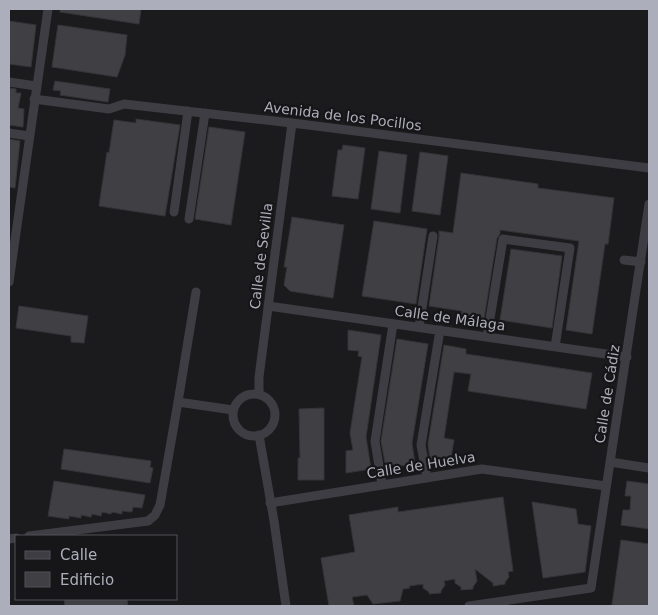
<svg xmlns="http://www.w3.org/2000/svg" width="658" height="615" font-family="'DejaVu Sans',sans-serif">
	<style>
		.building { fill: #403f43; stroke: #353438 }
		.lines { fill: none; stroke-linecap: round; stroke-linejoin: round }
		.minor { stroke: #3e3d43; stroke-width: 9 }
		.labels { text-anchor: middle; stroke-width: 4.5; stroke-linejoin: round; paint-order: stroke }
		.street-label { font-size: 14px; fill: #adaebb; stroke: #161517 }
	</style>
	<rect width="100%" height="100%" fill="#1b1a1c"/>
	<!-- building -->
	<path class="building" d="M60,9H141L139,24L60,12Z
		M9,21L36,25L31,67L9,64Z
		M58,25L127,35L125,55L117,77L52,67Z
		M55,81L110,89L108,102L60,95L61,91L53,90Z
		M9,88L16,89V93H21L18,108L24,109L23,127L9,125Z
		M136,119L180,125L165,216L99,206L107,152L109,153L114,120L136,123Z
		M209,127L245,132L231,225L195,219Z
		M9,139L20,141L15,188L9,187Z
		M343,145L365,148L358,199L332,196L338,150H342Z
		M379,151L407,155L400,213L371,209Z
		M420,152L448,156L440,215L412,211Z
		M461,173L538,184V188L614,198L608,244H605L592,334L566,330L579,241L500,230V234L497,238L484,319L461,316L462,311L429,306L439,237V231L453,233Z
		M292,217L344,225L333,298L290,291L284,285L287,267H284Z
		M374,221L427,229L416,304L362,296Z
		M511,249L562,256L552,328L500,320Z
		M19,306L88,316L84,343L71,342V336L16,328Z
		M348,330L381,335L366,437L371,469L346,473V451L353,450L350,433L362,357L358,356L359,351L348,350Z
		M397,339L428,344L412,443L415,464L386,468L381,441Z
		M444,345L466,349V354L592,373L586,409L468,391L471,374L454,372L444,438L454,440L451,457L434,460L430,459L428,444Z
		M324,408V480H298V458H300L299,409Z
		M64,449L151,461L150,467L153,468L150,483L61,469Z
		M54,481L145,495L142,508L133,507L132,512L122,511V514L112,512L111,514L102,512L101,516L92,514L91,517L81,515V518L69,516V519L48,516Z
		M627,481L649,484V529L621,525L623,510H630L631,496H625Z
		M503,497L513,571L508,572L509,577L505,582V584L493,586V583L475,569L477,581L473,587V589L461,590V587L455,583V579L444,581L445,585L441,591V593L429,594V592L423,588V584L409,586L410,588L403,589L400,601L373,604L367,595L352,597L354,606H329L321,558L355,552L349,515L398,507V512Z
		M532,502L576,509L578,524L591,526L585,572L543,578Z
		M621,540L649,544V606L612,605Z
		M64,599H127L128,606H65Z"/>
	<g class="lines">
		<!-- minor -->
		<path class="minor" d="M9,82L36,86
			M34,99L109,109L124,104L292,123L649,168
			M9,133L29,136
			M174,212L188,111
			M189,219L205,113
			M624,260L641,262
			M9,282L48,9
			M268,306L627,357
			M419,327L433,236
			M487,337L503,239L570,248L555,347
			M233 415a21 21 0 1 1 42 0a21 21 0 1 1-42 0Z
			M259,394V377L292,123
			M178,402L233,410
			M259,435L274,521L286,606
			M610,462L649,468
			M427,478L421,445L440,330
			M382,485L375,441L393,324
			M270,503L482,469L606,486
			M29,536L148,521L155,515L160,505L178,402L196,292
			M9,539L16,538
			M469,606L591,588L649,204"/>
	</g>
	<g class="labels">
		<!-- street labels -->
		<g class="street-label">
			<text transform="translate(343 116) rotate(7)" y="5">Avenida de los Pocillos</text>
			<text transform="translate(261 256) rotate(-83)" y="5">Calle de Sevilla</text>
			<text transform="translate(450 318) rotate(8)" y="5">Calle de Málaga</text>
			<text transform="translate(607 394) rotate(-81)" y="5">Calle de Cádiz</text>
			<text transform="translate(421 465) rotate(-9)" y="5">Calle de Huelva</text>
		</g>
	</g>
	<!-- border -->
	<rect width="658" height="615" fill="none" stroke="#adaebb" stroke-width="20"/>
	<!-- legend -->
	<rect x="15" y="535" width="162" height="65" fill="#161517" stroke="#525259"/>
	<rect x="25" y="551" width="25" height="8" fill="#3e3d43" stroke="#525259"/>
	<text x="60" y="560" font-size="15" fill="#adaebb">Calle</text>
	<rect x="25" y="572" width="25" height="15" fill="#403f43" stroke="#525259"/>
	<text x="60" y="585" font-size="15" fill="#adaebb">Edificio</text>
</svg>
